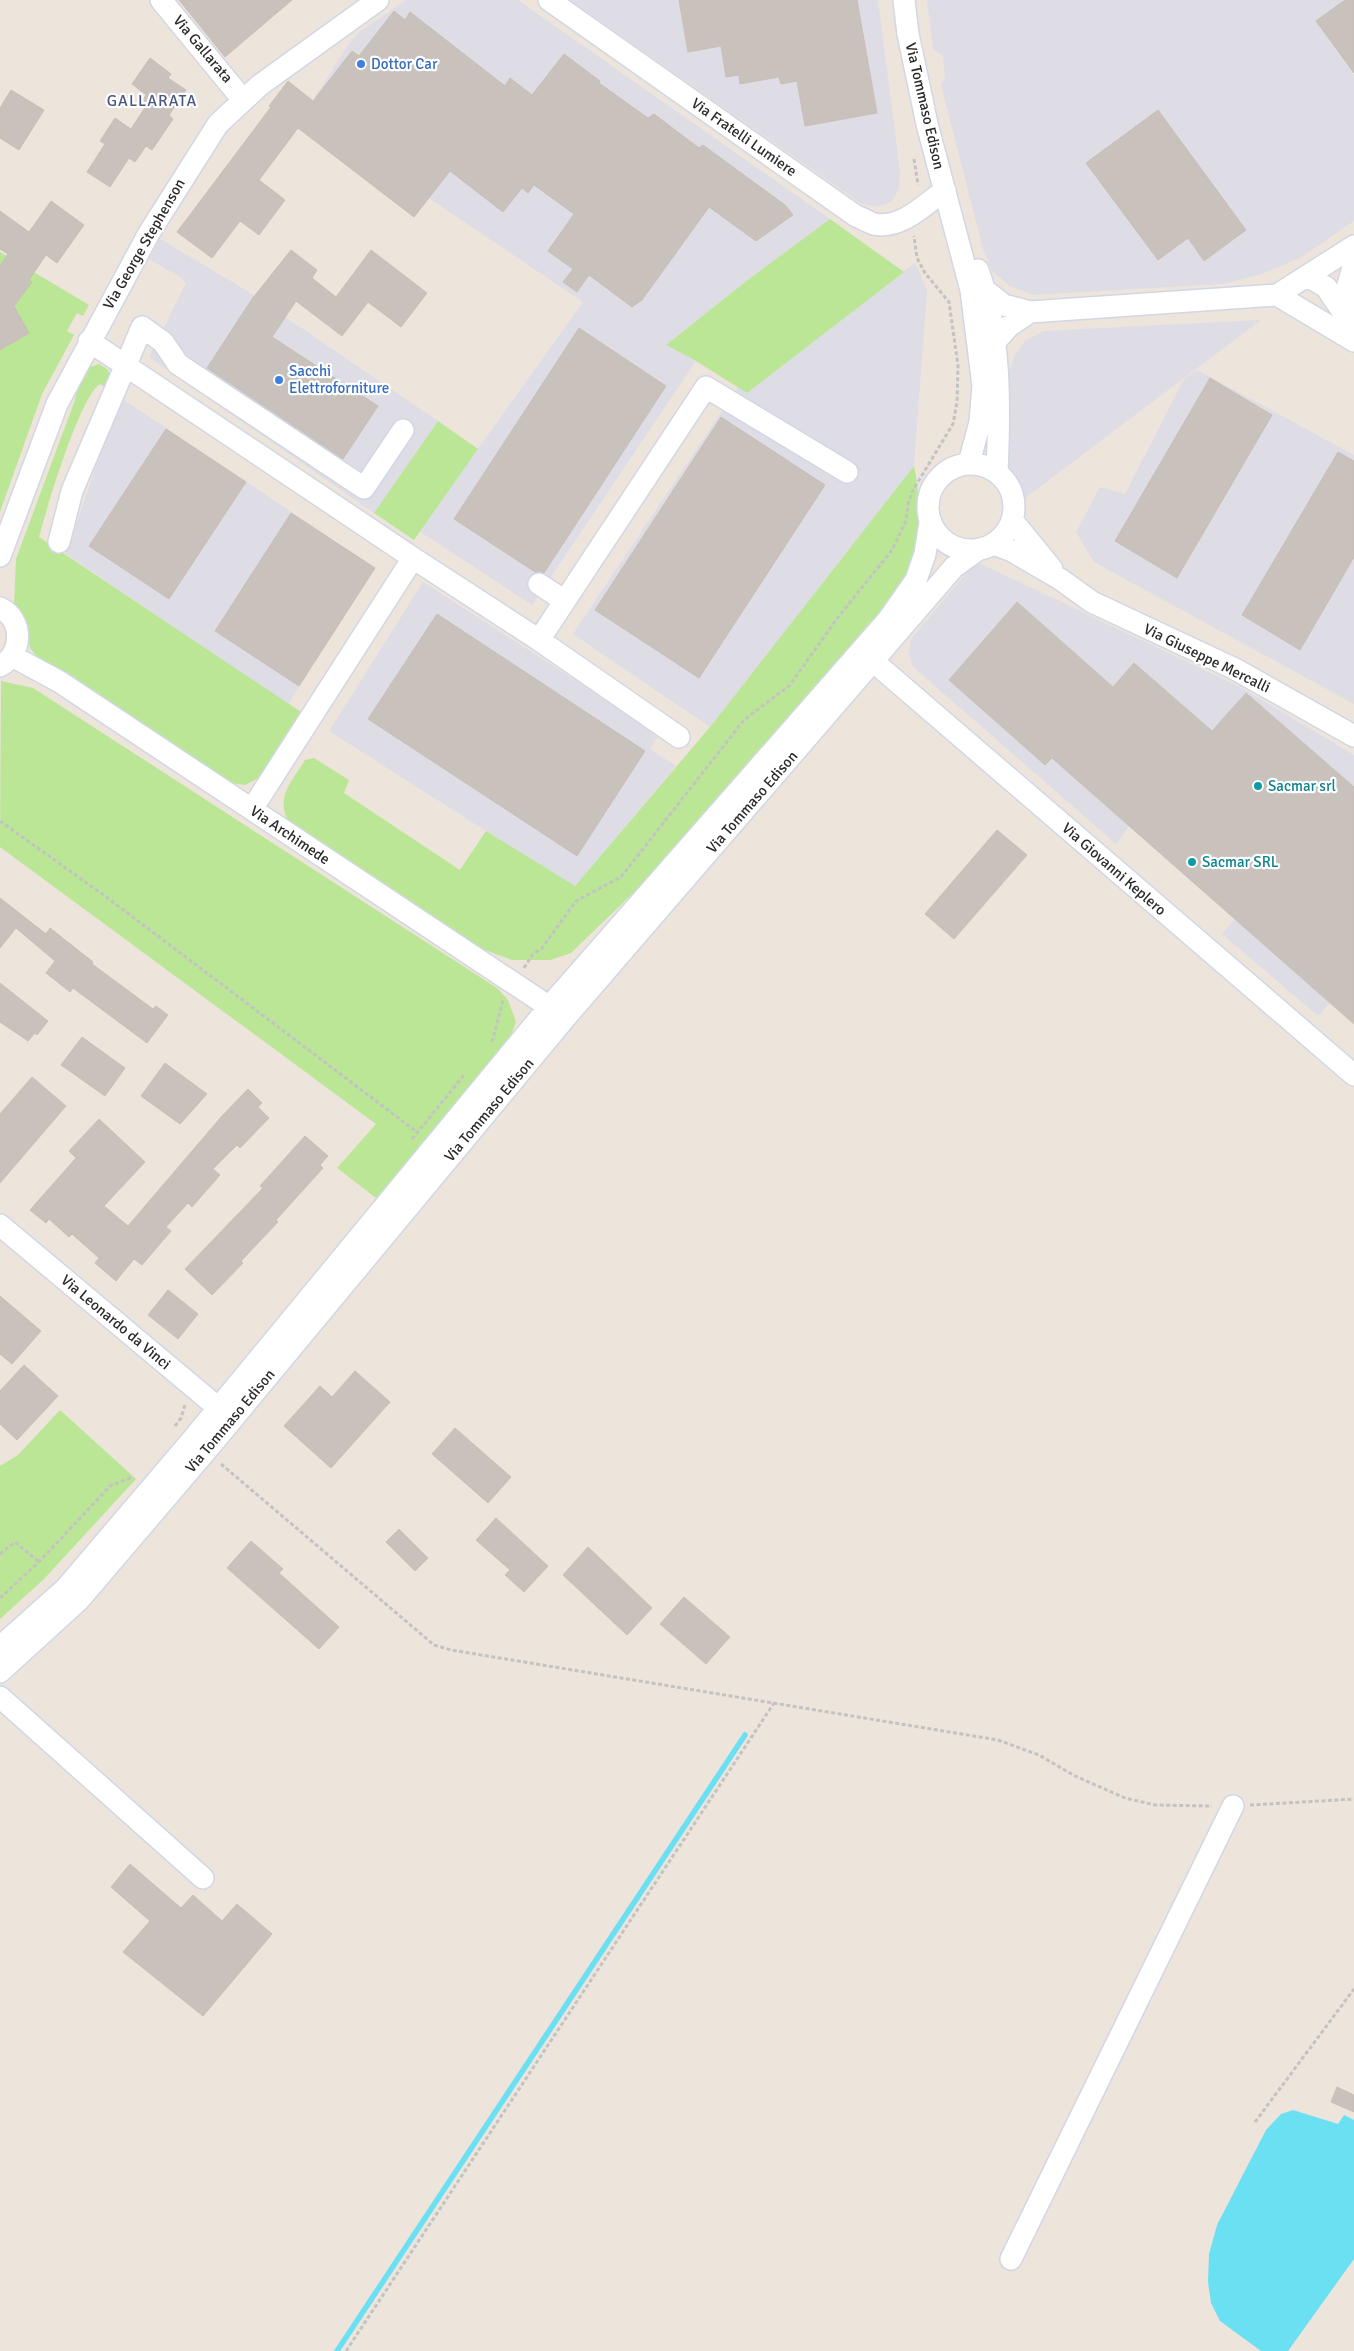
<svg xmlns="http://www.w3.org/2000/svg" width="1354" height="2351" font-family="Signika,sans-serif">
	<style>
		.industrial { fill: #dedde5 }
		.green { fill: #bbe696 }
		.water { fill: #6be0f3 }
		.lines { fill: none; stroke-linecap: round; stroke-linejoin: round }
		.stream { stroke: #6be0f3; stroke-width: 5.5 }
		.building { fill: #c8c1bc; stroke: #c9bfb5 }
		.minor-casing { stroke: #d1d7e4; stroke-width: 24 }
		.path { stroke: #c3c3c3; stroke-width: 3; stroke-dasharray: 4 2.5; stroke-linecap: butt }
		.minor { stroke: #fff; stroke-width: 21 }
		.shop-dot { fill: #3f7fe0; stroke: #fff; stroke-width: 2 }
		.culture-dot { fill: #0f9aa8; stroke: #fff; stroke-width: 2 }
		.labels { text-anchor: middle; stroke-width: 4.5; stroke-linejoin: round; paint-order: stroke }
		.street-label { font-size: 15px; fill: #2a2a2a; stroke: #fff }
		.shop-label { font-size: 15px; fill: #366cbe; stroke: #fff; text-anchor: start }
		.culture-label { font-size: 15px; fill: #0d838f; stroke: #fff; text-anchor: start }
		.neighbourhood-label { font-size: 16px; letter-spacing: 1px; fill: #49597d; stroke: #fff }
	</style>
	<rect width="100%" height="100%" fill="#ede4dc"/>
	<!-- industrial -->
	<path class="industrial" d="M406,0H518L830,219L749,279L666,345L696,361L532,605L419,531L583,302L430,199L341,135L351,119L315,97L348,45L359,32Z
		M570,0H878L900,172L899,189L891,202L877,207L862,204Z
		M927,0H1354V221L1300,258L1262,274L1223,284L1033,295L1010,286L993,272L983,249L941,85L945,78L943,56L933,49Z
		M160,239L244,289L438,421L374,513L149,357L186,283L180,277L149,259Z
		M915,263L927,290L914,466L710,727L573,634L738,387L747,393Z
		M1261,320L1021,501L1006,468L1009,372L1015,354L1025,341L1043,331Z
		M1197,370L1354,455V704L1094,562L1076,532L1100,487L1125,494L1184,379Z
		M124,400L375,568L288,704L66,554L106,437Z
		M979,563L1242,688L1354,755V1024L1330,1003L1318,1016L1222,934L1235,919L1129,826L1116,844L912,666L909,653L911,639L974,564Z
		M423,582L659,734L650,749L676,766L574,887L329,731Z"/>
	<!-- green -->
	<path class="green" d="M830,219L904,272L747,393L696,361L666,345L749,279Z
		M0,252L89,305L83,316L77,313L67,331L74,335L42,394L0,512Z
		M99,364L107,369L111,376L109,389L100,384C79,398 47,508 39,537L304,714L263,776L245,785L228,783L38,658L30,648L27,630L14,605L16,559L75,400L78,381L84,369Z
		M438,421L478,449L414,540L374,513Z
		M914,466C918,484 923,532 917,550C910,572 898,592 886,611L662,865L571,953L550,960H512L477,947L289,823C275,797 291,783 305,760L314,758L349,780L344,793L460,870L486,831L575,886L710,727Z
		M1,681L33,688L497,988L508,1000L516,1022L507,1046L380,1201L337,1168L376,1124L0,847Z
		M60,1410L136,1479L44,1579L0,1619V1466L18,1455Z"/>
	<!-- water -->
	<path class="water" d="M1293,2110L1338,2124L1344,2115L1354,2120V2259L1288,2351H1261L1220,2321L1211,2303L1208,2282L1209,2254L1217,2225L1266,2130L1281,2114Z"/>
	<g class="lines">
		<!-- stream -->
		<path class="stream" d="M337,2351L745,1735"/>
	</g>
	<!-- building -->
	<path class="building" d="M179,0H292L225,57Z
		M679,0H857L877,113L805,126L797,81L781,84L779,77L740,84L739,75L726,77L721,46L688,52Z
		M1345,0H1354V73L1316,21Z
		M394,11L405,20L410,12L505,86L510,78L532,95L564,54L600,81L599,83L648,118L654,114L699,148L703,145L785,205L793,215L756,241L709,207L642,300L632,307L589,275L577,292L563,282L573,269L548,251L574,214L534,185L528,193L522,188L503,212L450,171L414,217L298,128L259,180L285,200L259,235L240,221L212,258L177,232L271,107L269,106L288,81L313,101L352,51L359,56Z
		M150,58L171,74L168,78L186,90L169,115L173,119L152,150L146,146L135,162L129,158L110,187L87,172L105,144L100,141L115,118L131,129L148,103L143,100L146,95L132,84Z
		M11,90L44,110L19,150L0,138V108Z
		M1158,110L1246,230L1204,261L1188,238L1158,260L1086,163Z
		M51,201L84,225L57,263L46,255L29,280L32,282L14,306L29,333L0,350V266L8,254L0,249V211L29,232Z
		M291,250L317,270L312,278L336,297L371,250L427,293L401,327L368,302L342,336L296,301L272,337L378,406L343,459L207,368L252,299Z
		M579,328L666,386L544,573L535,572L454,519Z
		M1210,378L1272,415L1177,578L1115,541Z
		M721,417L825,485L699,678L595,610Z
		M166,429L246,482L169,599L89,546Z
		M1338,452L1354,461V557L1300,650L1242,615Z
		M291,513L375,568L299,686L215,631Z
		M1017,602L1113,687L1134,663L1212,731L1246,693L1354,787V1024L1052,758L1045,765L949,680Z
		M437,614L645,751L577,856L368,719Z
		M997,830L1027,855L954,939L925,914Z
		M0,898L46,934L50,928L93,962L92,964L153,1009L156,1006L168,1015L147,1043L73,988L70,992L46,973L55,961L16,928L0,948Z
		M0,983L48,1021L37,1035L35,1033L28,1041L0,1022Z
		M82,1037L125,1068L105,1096L61,1065Z
		M165,1063L207,1094L180,1124L141,1096Z
		M32,1077L66,1106L0,1183V1114Z
		M248,1089L262,1103L258,1107L269,1118L240,1148L237,1145L213,1169L220,1175L192,1207L188,1203L166,1227L171,1231L142,1265L134,1259L116,1281L95,1263L99,1258L72,1234L69,1237L49,1219L46,1223L30,1210L76,1158L69,1151L99,1119L145,1162L104,1206L128,1226L222,1116Z
		M305,1136L328,1156L320,1165L323,1168L276,1220L278,1222L241,1261L243,1263L212,1295L185,1269L263,1188L260,1186Z
		M168,1290L198,1314L178,1339L148,1315Z
		M0,1296L41,1331L12,1364L0,1354Z
		M24,1365L58,1396L17,1440L0,1424V1391Z
		M355,1371L390,1402L331,1468L284,1426L320,1386L332,1397Z
		M455,1428L511,1477L488,1503L432,1454Z
		M496,1518L548,1566L524,1592L505,1575L510,1570L476,1540Z
		M399,1529L428,1558L415,1571L386,1542Z
		M251,1541L283,1569L279,1573L339,1627L319,1649L227,1568Z
		M588,1547L652,1608L627,1635L563,1575Z
		M684,1597L730,1637L706,1664L660,1624Z
		M130,1864L181,1908L193,1895L222,1921L237,1904L272,1934L203,2016L123,1952L150,1921L111,1887Z
		M1337,2087L1354,2095V2112L1331,2102Z"/>
	<g class="lines">
		<!-- minor casing -->
		<g class="minor-casing">
			<path id="minor" d="M161,0L243,100
				M549,0L856,216C862,218 868,222 874,224C900,230 926,204 945,190
				M904,0L908,34L927,124L971,290L983,386L980,422L969,463
				M978,270C1001,333 1000,406 997,472
				M1309,277L1326,287L1354,328
				M986,291L1004,305L1030,312L1009,326L993,344
				M1277,295L1354,341
				M1030,312L1277,295L1354,246
				M1347,318L1346,292L1354,264
				M89,341L413,558
				M928 507a43 43 0 1 1 86 0a43 43 0 1 1-86 0Z
				M1012,520L1052,569
				M59,542L72,491L142,327L163,342L178,364L364,488L403,430
				M994,544L1012,551L1060,579L1092,602L1235,669L1354,736
				M0,556L57,404L149,233L218,124L260,85L378,0
				M539,584L565,601
				M0,608C24,620 23,654 0,666
				M539,640L679,737
				M12,656L60,682L560,1014
				M874,662L1354,1075
				M252,809L413,558L539,640L706,387L847,472
				M0,1225L228,1416
				M0,1647L66,1588L192,1440L549,1007L888,620L916,580L925,554L930,523
				M0,1672L79,1600L206,1451L565,1018L954,567L979,549
				M0,1697L203,1878
				M1011,2259L1233,1806"/>
		</g>
		<!-- path -->
		<path class="path" d="M914,159L918,185
			M0,821L109,899L417,1132
			M524,968L533,954L542,948L576,901L621,877L744,720L790,685L836,620L892,550L906,521L908,504L913,490L953,424L957,402L958,366L949,302L925,273L917,258L914,236
			M492,1042L503,1000
			M412,1139L465,1074
			M175,1426L181,1418L185,1405
			M221,1464L434,1645L451,1650L998,1740L1039,1755L1075,1776L1125,1798L1155,1805L1212,1806
			M0,1554L15,1542L39,1562
			M0,1598L39,1562L110,1486L132,1477
			M1250,1805L1354,1799
			M1255,2122L1354,1989
			M346,2351L774,1703"/>
		<!-- minor -->
		<use href="#minor" class="minor"/>
	</g>
	<!-- markers -->
	<g class="shop-dot">
		<circle cx="361" cy="64" r="5"/>
		<circle cx="279" cy="380" r="5"/>
	</g>
	<g class="culture-dot">
		<circle cx="1258" cy="786" r="5"/>
		<circle cx="1192" cy="862" r="5"/>
	</g>
	<g class="labels">
		<!-- street labels -->
		<g class="street-label">
			<text transform="translate(203 49) rotate(50)" y="5">Via Gallarata</text>
			<text transform="translate(925 106) rotate(77)" y="5">Via Tommaso Edison</text>
			<text transform="translate(744 137) rotate(35)" y="5">Via Fratelli Lumiere</text>
			<text transform="translate(144 244) rotate(-60)" y="5">Via George Stephenson</text>
			<text transform="translate(1207 658) rotate(26)" y="5">Via Giuseppe Mercalli</text>
			<text transform="translate(752 802) rotate(-49)" y="5">Via Tommaso Edison</text>
			<text transform="translate(290 835) rotate(34)" y="5">Via Archimede</text>
			<text transform="translate(1114 869) rotate(41)" y="5">Via Giovanni Keplero</text>
			<text transform="translate(489 1110) rotate(-50)" y="5">Via Tommaso Edison</text>
			<text transform="translate(116 1322) rotate(40)" y="5">Via Leonardo da Vinci</text>
			<text transform="translate(230 1421) rotate(-50)" y="5">Via Tommaso Edison</text>
		</g>
		<!-- shop labels -->
		<g class="shop-label">
			<text x="371" y="69">Dottor Car</text>
			<text x="289" y="376">Sacchi<tspan x="289" dy="17">Elettroforniture</tspan></text>
		</g>
		<!-- culture labels -->
		<g class="culture-label">
			<text x="1268" y="791">Sacmar srl</text>
			<text x="1202" y="867">Sacmar SRL</text>
		</g>
		<!-- neighbourhood labels -->
		<g class="neighbourhood-label">
			<text x="152" y="106">GALLARATA</text>
		</g>
	</g>
</svg>
